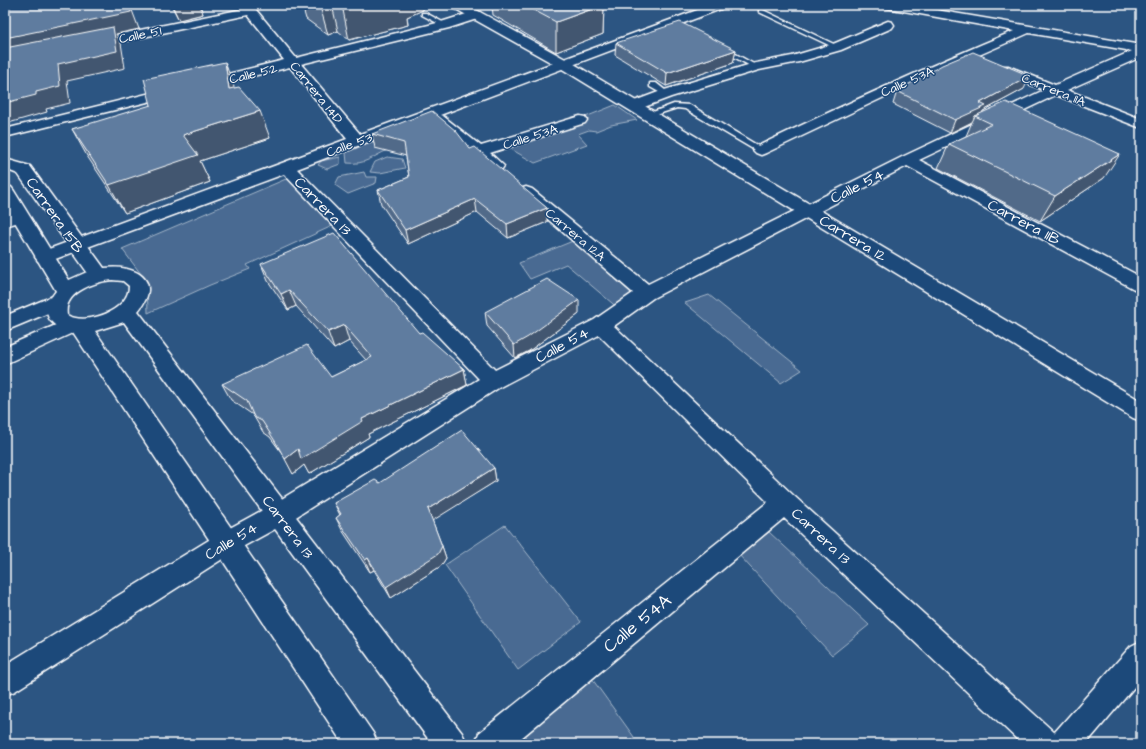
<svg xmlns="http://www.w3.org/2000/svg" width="1146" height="749" font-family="'Architects Daughter',sans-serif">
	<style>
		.green { fill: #486b92; stroke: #a4b5c8 }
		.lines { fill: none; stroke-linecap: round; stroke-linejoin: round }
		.lane-casing { stroke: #fff; stroke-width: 3 }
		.street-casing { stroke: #fff; stroke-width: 3 }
		.secondary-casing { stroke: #fff; stroke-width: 3 }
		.lane { fill: #1f4a7a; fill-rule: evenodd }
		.street { fill: #1f4a7a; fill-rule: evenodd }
		.secondary { fill: #1f4a7a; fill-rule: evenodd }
		.wall { fill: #516b89; stroke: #fff }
		.shaded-wall { fill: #42576f; stroke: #fff }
		.building { fill: #5e7c9f; stroke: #fff }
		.labels { text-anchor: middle; stroke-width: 3; stroke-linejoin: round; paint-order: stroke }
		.far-street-label { font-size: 13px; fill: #fff; stroke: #1f4a7a }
		.street-label { font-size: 15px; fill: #fff; stroke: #1f4a7a }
		.near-street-label { font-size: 18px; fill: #fff; stroke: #1f4a7a }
	</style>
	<rect width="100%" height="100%" fill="#2c5582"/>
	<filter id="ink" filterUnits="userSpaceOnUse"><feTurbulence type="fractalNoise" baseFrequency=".025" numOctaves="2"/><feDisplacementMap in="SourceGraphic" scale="8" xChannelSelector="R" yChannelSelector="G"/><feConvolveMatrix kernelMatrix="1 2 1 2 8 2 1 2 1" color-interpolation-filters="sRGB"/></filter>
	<g filter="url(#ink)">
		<!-- green -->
		<path class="green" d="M615,105L637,120L611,125L596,131L589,130L578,134L587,144L535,163L509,148Z
			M375,140L388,150C371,157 366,165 347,163L346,153Z
			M340,157V164L327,169L318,165L321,161Z
			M387,157L402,159L405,168L380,173L370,172L375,162Z
			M364,172L366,177H377L376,183L348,194L335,185L339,177Z
			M293,176L341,222L247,265L250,269L210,285L148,313L147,282L122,249Z
			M585,236L657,293L619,309L566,264L530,279L519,263Z
			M709,295L802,370L781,383L685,303Z
			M505,525L581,622L518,670L445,565Z
			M769,532L869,625L832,655L738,554Z
			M590,676L634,737L626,744H505Z"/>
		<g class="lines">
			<!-- lane casing -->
			<g class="lane-casing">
				<path id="lane" d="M759,10H763L840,47L835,48L759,12Z
					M422,13H426L448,25L443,26L422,15Z
					M721,48H725L759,67L754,68L721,50Z
					M650,83H656L670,94L666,96L650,87Z
					M674,104L690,105L765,150L764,152H758L685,109L677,108L649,117L645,115Z"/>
			</g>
			<!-- street casing -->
			<g class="street-casing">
				<path id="street" d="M240,5H252L296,58L441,22L476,11L480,12L482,15L480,18L449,28L301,64L360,134L711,5H728L726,7L440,115L443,116L481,146L580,116L585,117L587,120L585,123L490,153L504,166L502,169L496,171L490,169L433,122L431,118L297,169L495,370L594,320L633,293L520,195L518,192L520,189L526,187L532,189L648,284L902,157L1044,90L998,72L996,69L998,66H1008L1055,85L1132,51L1029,33L897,91L766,153L761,155L756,153L753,150L756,147C841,106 927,67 1014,31L887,8L883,7L881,5H907L1141,45V57L1067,90L1141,119V128L1056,95L919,160L1141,277V291L1134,289L907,166L653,298L614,326L794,496L1055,733L1059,744H1022L784,518L514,744H475L479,733L768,502L599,335L500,387L288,522L235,551L15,691L5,695V665L217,535L270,506L479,379L284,174L50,261L44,263L38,261L35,257L38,253L347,139L290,67L5,137V129L284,60L248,15L91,48L87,47L85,44L87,41L91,40L243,9Z
					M888,21L892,22L894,25L892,28L841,50L799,62L759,70L671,97L639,109L634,110L629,109L627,106L629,103L661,91L751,64L792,56L833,44Z
					M20,211L26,212L28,216L26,220L5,226V215Z
					M58,294L65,296L68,301L65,306L5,331V316Z
					M72,318L79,320L82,325L79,330L5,364V347Z"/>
			</g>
			<!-- secondary casing -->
			<g class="secondary-casing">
				<path id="secondary" d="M452,5H467L569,61L1141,401V421L1133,418L559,67L454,8Z
					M5,159L30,166L104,268C135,264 164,280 138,311L462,733L467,744H432L124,322L95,331L373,733L378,744H343L73,332C49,327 38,313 56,291L5,205V186L11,187L14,191L69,280L87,272L18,174L5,169ZM112,280L123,281L129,286C129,311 86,326 67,315C63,292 95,282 112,280Z
					M1141,641V679L1086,744H1049L1054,733L1131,646Z"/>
			</g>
			<!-- lane -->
			<use href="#lane" class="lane"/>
			<!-- street -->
			<use href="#street" class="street"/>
			<!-- secondary -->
			<use href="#secondary" class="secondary"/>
		</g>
		<!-- wall -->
		<path class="wall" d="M171,5H200L203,14L179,20Z
			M302,5H423V10L407,17L408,25L349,40L338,31L328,35L306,19Z
			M492,5H604L603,34L556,52L493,15Z
			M616,43L736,50L733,63L666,86L615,55Z
			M234,88L270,138L200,161L210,182L125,213L87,156L72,129Z
			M1024,89L983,111L982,113L1104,178L1040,221L938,168L949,144L966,136L972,122L950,133L893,104L897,91Z
			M372,134L470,149L547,208V222L508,238L477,212L408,244L381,204L378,190L409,177L406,156L375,148Z
			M261,264L419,333L464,369L467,385L368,434L369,437L309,474L304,465L293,474L284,456L270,437L263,432L253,415L231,400L222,384L331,377L366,360L349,341L334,349L296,306L288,310L268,281Z
			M485,312L579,314L529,351L515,358L487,326Z
			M494,468L496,481L432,520L442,546L446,558L441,566L391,598L374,570L370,572L342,530L336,518L340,515L334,503L380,483Z"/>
		<!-- shaded-wall -->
		<path class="shaded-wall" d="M129,5H130L139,29L116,34L121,43L125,68L67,81L70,103L46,109L47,112L5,124V103L36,92L58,64L5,56V38Z
			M172,5H200L203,14L179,20Z
			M322,5H332L338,31L328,35L320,6Z
			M366,5H423V10L407,17L408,25L349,40L343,10Z
			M604,5L603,34L556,52V22Z
			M736,50L733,63L666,86L667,73Z
			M225,62L234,87L239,115L229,89Z
			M1030,76L1024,89L983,111L980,118L975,116L972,122L950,133L955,120L980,103Z
			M260,111L270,138L200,161L210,182L125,213L109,185L183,135Z
			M1120,154L1104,178L1040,221L1055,196Z
			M475,199L477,212L408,244L405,230Z
			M547,208V222L508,238L507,224Z
			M289,290L296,306L288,310L281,294Z
			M579,300V314L529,351L515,358L514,345Z
			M344,325L349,341L334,349L328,332Z
			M464,369L467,385L368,434L369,437L309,474L304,465L293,474L285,459L298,449L362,419Z
			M494,468L496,481L432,521L428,509Z
			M442,546L446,558L441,566L391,598L386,587Z
			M368,558L374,570L370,572L365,560Z"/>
		<!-- building -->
		<path class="building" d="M5,5H129L131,12L5,38Z
			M335,5H366L343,10Z
			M524,5H603L556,22Z
			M680,22L736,50L667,73L616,43Z
			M113,27L117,51L58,64L60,86L36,92V95L5,103V48Z
			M973,52L1030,76L980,103L986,106L955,120L897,91L942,65Z
			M225,62L229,89L239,87L260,111L183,135L198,155L109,185L72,129L151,105L144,79Z
			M1006,102L1120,154L1055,196L949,144L992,124L975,116Z
			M432,111L456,131L470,149L475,147L547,208L507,224L475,199L405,230L378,190L409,177L404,143L372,134Z
			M334,233L419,333L422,332L464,369L362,419L363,421L301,459L298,449L285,459L275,441L262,421L254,417L247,401L222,384L307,345L331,377L372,357L344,325L328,332L289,290L281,294L261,264Z
			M547,279L579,300L528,337L514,345L485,312Z
			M462,430L494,468L428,509L442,546L438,554L386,587L368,558L365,560L336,518L341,514L334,503L375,480L380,483Z"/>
	</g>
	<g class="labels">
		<!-- far-street labels -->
		<g class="far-street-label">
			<text transform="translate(140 34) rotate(-12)" y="5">Calle 51</text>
			<text transform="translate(253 73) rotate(-14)" y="5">Calle 52</text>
			<text transform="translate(907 81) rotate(-24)" y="5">Calle 53A</text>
			<text transform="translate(1054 89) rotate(22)" y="5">Carrera 11A</text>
			<text transform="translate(317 92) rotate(51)" y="5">Carrera 14D</text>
			<text transform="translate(530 136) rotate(-18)" y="5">Calle 53A</text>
			<text transform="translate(349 144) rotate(-20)" y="5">Calle 53</text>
			<text transform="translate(576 234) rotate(40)" y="5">Carrera 12A</text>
		</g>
		<!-- street labels -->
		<g class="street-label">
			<text transform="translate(857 186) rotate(-27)" y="5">Calle 54</text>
			<text transform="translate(323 206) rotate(46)" y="5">Carrera 13</text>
			<text transform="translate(55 215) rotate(55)" y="5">Carrera 15B</text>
			<text transform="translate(1024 222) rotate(28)" y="5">Carrera 11B</text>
			<text transform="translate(853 238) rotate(31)" y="5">Carrera 12</text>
			<text transform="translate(562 345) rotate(-28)" y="5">Calle 54</text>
			<text transform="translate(288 527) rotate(53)" y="5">Carrera 13</text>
			<text transform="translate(821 536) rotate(43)" y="5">Carrera 13</text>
			<text transform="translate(231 541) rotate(-31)" y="5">Calle 54</text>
		</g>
		<!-- near-street labels -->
		<g class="near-street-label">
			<text transform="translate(637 623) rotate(-39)" y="6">Calle 54A</text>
		</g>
	</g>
	<!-- margin -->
	<rect width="1146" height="749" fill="none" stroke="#1f4a7a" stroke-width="20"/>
	<rect x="10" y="10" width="1126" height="729" fill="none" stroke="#fff" stroke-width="1.5" filter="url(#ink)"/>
</svg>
